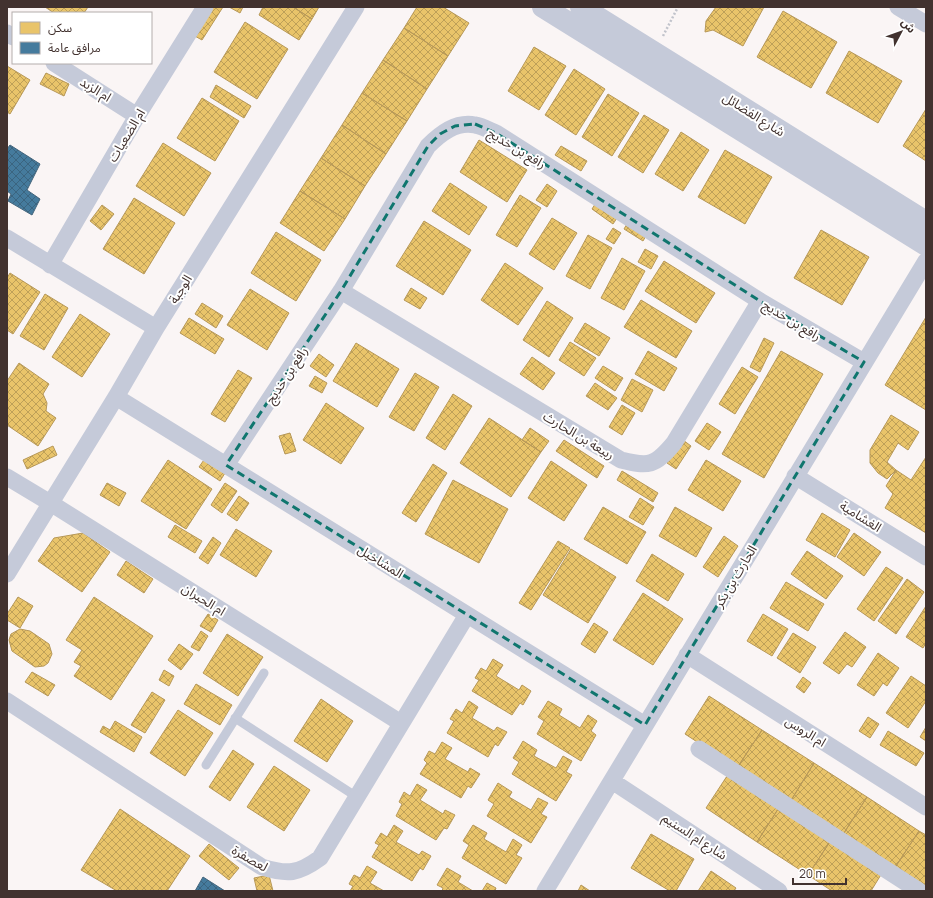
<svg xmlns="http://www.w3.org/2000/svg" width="933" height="898" font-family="Manrope,'Noto Sans Arabic',sans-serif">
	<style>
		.homes { fill: url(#homes-cross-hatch); stroke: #b79858 }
		.public { fill: url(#public-cross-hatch); stroke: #44657c }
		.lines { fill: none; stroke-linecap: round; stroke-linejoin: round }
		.path { stroke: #c1c3cb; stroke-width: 2.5; stroke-dasharray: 2 2; stroke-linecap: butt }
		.service { stroke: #c5cad9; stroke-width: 9 }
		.minor { stroke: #c5cad9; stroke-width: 17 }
		.tertiary { stroke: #c5cad9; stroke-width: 22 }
		.marked { fill: none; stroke: #0f766e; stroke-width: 3; stroke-dasharray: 8 5; stroke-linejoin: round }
		.labels { text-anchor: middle; stroke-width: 4; stroke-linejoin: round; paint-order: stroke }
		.street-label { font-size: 13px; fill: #42322f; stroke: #fff }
	</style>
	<defs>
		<pattern id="homes-cross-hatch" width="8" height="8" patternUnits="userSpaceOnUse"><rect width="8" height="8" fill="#e9c46a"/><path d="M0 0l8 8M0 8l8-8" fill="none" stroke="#bea058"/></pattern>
		<pattern id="public-cross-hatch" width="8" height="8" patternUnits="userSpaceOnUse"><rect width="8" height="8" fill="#457b9d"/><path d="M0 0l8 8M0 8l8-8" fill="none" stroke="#3b6580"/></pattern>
	</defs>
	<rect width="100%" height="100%" fill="#faf5f5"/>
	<!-- homes -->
	<path class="homes" d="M45,7H88L84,13H54Z
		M211,7H223L202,40L193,35Z
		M229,7H243L240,13Z
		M263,7H293L312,19L299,40L259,15Z
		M293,7H319L312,19Z
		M417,7H443L469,23L448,56L404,28Z
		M716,7H764L743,46L713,30L705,32L706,21Z
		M783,11L837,42L811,88L757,57Z
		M245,22L288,49L257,99L214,72Z
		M404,28L448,56L427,89L383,60Z
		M534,47L566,66L539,110L508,91Z
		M849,51L902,81L878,123L826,93Z
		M383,60L427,89L407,121L362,93Z
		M7,66L30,80L10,114L7,112Z
		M574,69L605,89L576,135L545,115Z
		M46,73L69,84L64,96L40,84Z
		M216,85L251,106L244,118L210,97Z
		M362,93L407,121L386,154L342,125Z
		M608,94L639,113L612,156L582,137Z
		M202,98L239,121L215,161L177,138Z
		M926,109V161L903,146Z
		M644,115L669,130L643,173L618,157Z
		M342,125L386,154L365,186L321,158Z
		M681,132L709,150L683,191L655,174Z
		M479,140L527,170L507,202L460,172Z
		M163,143L211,173L184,216L136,186Z
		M561,146L587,161L581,171L555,155Z
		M725,150L772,177L745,224L698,197Z
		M321,158L365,186L345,219L300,191Z
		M450,183L487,207L469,235L432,211Z
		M547,184L557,191L547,207L536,200Z
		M300,191L345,219L324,251L280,223Z
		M520,195L541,208L517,247L496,235Z
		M134,198L175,223L144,274L103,249Z
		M597,201L619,215L613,224L592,209Z
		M102,205L114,214L101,230L90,221Z
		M552,218L577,233L554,270L529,254Z
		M424,221L471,250L443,295L396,266Z
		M628,222L647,234L643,241L624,229Z
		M613,228L621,233L614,244L606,239Z
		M821,230L869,257L842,305L794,278Z
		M276,232L321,260L296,301L251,273Z
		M588,235L612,248L590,289L566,276Z
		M645,249L658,256L651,269L638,262Z
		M622,258L645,271L624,310L601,298Z
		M664,261L715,293L696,323L645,291Z
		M505,263L543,288L518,325L481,300Z
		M10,273L40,292L13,334L7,330V278Z
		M411,288L427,298L420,309L404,300Z
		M250,289L289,313L267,350L227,325Z
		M45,294L68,308L44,350L20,336Z
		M641,300L692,331L676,358L624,327Z
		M547,301L573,318L549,357L523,340Z
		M202,303L223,316L216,328L195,314Z
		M80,314L110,334L82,377L52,357Z
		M926,317V410L885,385Z
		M189,318L224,339L215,354L180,333Z
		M585,323L610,338L599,356L574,341Z
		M764,338L774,343L760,372L750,367Z
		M570,342L596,358L584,376L559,360Z
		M356,343L399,369L377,407L333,381Z
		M648,351L677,368L664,391L635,374Z
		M781,351L823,374L764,478L722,454Z
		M319,354L334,365L326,377L310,366Z
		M532,357L555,373L543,390L520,374Z
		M19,363L49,384L43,394L47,403L46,411L56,418L38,446L7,425V381Z
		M603,366L623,378L615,391L595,378Z
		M742,367L758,377L735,414L719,404Z
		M238,370L252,378L225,422L211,414Z
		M415,373L439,387L414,431L389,417Z
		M315,376L327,383L322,393L309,386Z
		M632,379L653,390L642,412L621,400Z
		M595,383L617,398L608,410L586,396Z
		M453,394L472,406L445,450L426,438Z
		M326,403L364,428L341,464L303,440Z
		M622,405L635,413L622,435L609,427Z
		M891,415L919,432L908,450L898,443L887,462L896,470L887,479L878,473L870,463V450Z
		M489,418L541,452L511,497L460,463Z
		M707,423L721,432L709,450L695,441Z
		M530,428L549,441L541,452L522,440Z
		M290,433L296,451L285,454L279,436Z
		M564,440L604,466L597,478L556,451Z
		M683,440L691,446L676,469L667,463Z
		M53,446L57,455L27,469L23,460Z
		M206,457L227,470L220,481L199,467Z
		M926,457V533L885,508L893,494L886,486L896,470L911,480Z
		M168,460L212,489L186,529L141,501Z
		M706,460L741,481L723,511L688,490Z
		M551,461L587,485L564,521L528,498Z
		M433,464L447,473L416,522L402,513Z
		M622,471L658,493L653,502L617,480Z
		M453,480L508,509L479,563L425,534Z
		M107,483L126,493L119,506L100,495Z
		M225,483L237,491L222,513L211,505Z
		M239,496L249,503L237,521L227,514Z
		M640,498L654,507L643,525L629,517Z
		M603,507L646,532L627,564L584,539Z
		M675,507L712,528L696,557L659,536Z
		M822,513L850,530L835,557L806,540Z
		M175,525L202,541L195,553L168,537Z
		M236,529L272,551L256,577L220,555Z
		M83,533L110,552L82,592L38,561L54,538Z
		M854,533L881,552L864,576L837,557Z
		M724,536L738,546L718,577L703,567Z
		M213,537L221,543L208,564L199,558Z
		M558,541L570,548L531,610L519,603Z
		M571,549L616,577L588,623L543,595Z
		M807,551L843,576L826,599L791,574Z
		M652,554L684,574L668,601L636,581Z
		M126,561L153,579L144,593L117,575Z
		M886,567L903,578L874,621L857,609Z
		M907,579L924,592L896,634L878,621Z
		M786,582L824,604L808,631L770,608Z
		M643,593L683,619L653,665L613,640Z
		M18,597L33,606L20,628L7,620V614Z
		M94,597L153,636L111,700L74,676L81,666L74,662L82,650L66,640Z
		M926,606V643L923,648L906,637Z
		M208,614L218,620L211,632L200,626Z
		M763,614L788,629L772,656L747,641Z
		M594,623L608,632L595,653L581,644Z
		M20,629L30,631L49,644L52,654L48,663L44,666L35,667L12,651L9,640L11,634Z
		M201,631L208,636L199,651L191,647Z
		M845,632L866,647L852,667L847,664L839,674L823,663Z
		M793,633L816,647L800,673L777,658Z
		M227,634L263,657L238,696L203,673Z
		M179,644L193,654L181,670L168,660Z
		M878,653L899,668L887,686L883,683L874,696L857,685Z
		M493,659L503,665L496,676L519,690L522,685L531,691L523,705L520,703L512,715L472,691L479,680L475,678L481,668L486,671Z
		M164,670L174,676L169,686L159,680Z
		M32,672L55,685L48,696L25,682Z
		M911,676L926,686V701L908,728L886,713Z
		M803,677L811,683L804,693L796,687Z
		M196,684L232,705L220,725L184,704Z
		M152,692L165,700L145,733L131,725Z
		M709,696L762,730L737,768L685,734Z
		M321,699L353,721L327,762L294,741Z
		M469,701L478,707L472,718L494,731L497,727L507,732L498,746L495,744L488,757L447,733L454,721L450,719L456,709L462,713Z
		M548,701L562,709L559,715L580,728L588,715L597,721L591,731L596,735L581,761L537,734L544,721L538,717Z
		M178,710L213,733L185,776L150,753Z
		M868,717L879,724L870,738L859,731Z
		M115,721L142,737L134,752L100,732L103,726L110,730Z
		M926,727V741L920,737Z
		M762,730L814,763L790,802L737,768Z
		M888,731L924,753L916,766L880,745Z
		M523,741L537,750L534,756L556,768L563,756L572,761L566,772L572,775L556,801L512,774L519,762L513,758Z
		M442,742L452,748L445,759L468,772L470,768L480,774L471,788L468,786L461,798L420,774L427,763L424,760L429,751L435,754Z
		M233,750L254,764L230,801L209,787Z
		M814,763L867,797L842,836L790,802Z
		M274,766L310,790L284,831L247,807Z
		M729,773L780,806L757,842L706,808Z
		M498,783L512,792L509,797L531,810L538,798L548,803L541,814L547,817L531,843L487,816L494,804L488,800Z
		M417,784L427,790L420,800L443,814L445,810L455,815L447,829L444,828L436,840L396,816L402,804L399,802L404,792L410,796Z
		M867,797L919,831L894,869L842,836Z
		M780,806L831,840L808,875L757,842Z
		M120,809L190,856L167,891H117L81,870Z
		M394,825L403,831L396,842L419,855L422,851L431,856L423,870L420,868L412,881L372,857L379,845L375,843L381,833L387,837Z
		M473,825L487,833L484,839L506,852L513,839L522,845L516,855L522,858L506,884L462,858L469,845L463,841Z
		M919,831L926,835V890L894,869Z
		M651,834L694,859L676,891H670L631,868Z
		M831,840L882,873L871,891H832L808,875Z
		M209,844L239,868L229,880L199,856Z
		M367,866L377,872L370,883L384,891H350L353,886L349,884L354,875L360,878Z
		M447,868L461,876L458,882L473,891H442L443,888L437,885Z
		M711,871L736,888L734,891H698Z
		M269,875L273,891H257L254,878Z
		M487,883L496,888L495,891H482Z
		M581,885L590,891H578Z"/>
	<!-- public -->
	<path class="public" d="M10,145L40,164L27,190L40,199L32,215L8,201L11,194L7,191V149Z
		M203,877L225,891H195Z"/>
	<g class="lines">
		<!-- path -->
		<path class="path" d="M663,36L678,7"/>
		<!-- service -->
		<path class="service" d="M235,718L357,797
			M206,765L264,673"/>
		<!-- minor -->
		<path class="minor" d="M898,7L926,24
			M7,33L13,37
			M54,63L137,116
			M7,238L156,328
			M50,265L137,116L205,7
			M341,291L621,460C649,467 655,466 674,443L760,301
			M116,397L645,725
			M226,465L341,291L428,146C440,134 456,121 475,125C482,126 489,130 496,133L760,301L864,362
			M795,476L926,557
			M7,477L52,504L401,723
			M7,574L116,397L156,328L356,7
			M687,655L926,807
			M7,701L262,867C288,875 298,874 320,858L467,615
			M699,749L919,891
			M612,781L779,891
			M545,891L926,261"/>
		<!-- tertiary -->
		<path class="tertiary" d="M543,7L926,245
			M581,7L926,222"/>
	</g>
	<!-- marked area -->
	<path class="marked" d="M475,124L496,133L760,301L864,362L645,725L226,465L341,291L428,146L440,134L455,126Z"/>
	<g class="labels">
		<!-- street labels -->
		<g class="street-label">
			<text transform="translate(96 89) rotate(32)" y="5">ام الزبد</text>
			<text transform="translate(754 114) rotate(32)" y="5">شارع الفضائل</text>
			<text transform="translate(126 135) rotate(-59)" y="5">ام الضعيات</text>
			<text transform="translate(517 148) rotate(31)" y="5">رافع بن خديج</text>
			<text transform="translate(180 289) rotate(-58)" y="5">الوجبة</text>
			<text transform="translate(792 320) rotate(31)" y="5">رافع بن خديج</text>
			<text transform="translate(286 375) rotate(-57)" y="5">رافع بن خديج</text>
			<text transform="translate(579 435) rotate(31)" y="5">ربيعة بن الحارث</text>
			<text transform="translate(861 516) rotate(32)" y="5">الغشامية</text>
			<text transform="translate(381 561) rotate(32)" y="5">المشاخيل</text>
			<text transform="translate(735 576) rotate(-59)" y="5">الحارث بن بكر</text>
			<text transform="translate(204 599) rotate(32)" y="5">ام الحيران</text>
			<text transform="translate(806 731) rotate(32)" y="5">ام الروس</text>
			<text transform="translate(695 836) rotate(33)" y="5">شارع ام السنيم</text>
			<text transform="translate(250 858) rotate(30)" y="5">لعصفرة</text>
		</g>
	</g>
	<!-- border -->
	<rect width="933" height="898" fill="none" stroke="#42322f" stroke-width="16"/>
	<!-- legend -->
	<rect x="12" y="12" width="140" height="52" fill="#ffffff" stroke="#b3adac"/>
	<rect x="20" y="22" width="20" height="12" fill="#e9c46a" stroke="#b3adac"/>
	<text x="48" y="32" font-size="12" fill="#42322f">سكن</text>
	<rect x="20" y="42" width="20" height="12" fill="#457b9d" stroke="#b3adac"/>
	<text x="48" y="52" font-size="12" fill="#42322f">مرافق عامة</text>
	<!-- north arrow -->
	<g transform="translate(901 32) rotate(49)" stroke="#ffffff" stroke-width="3" paint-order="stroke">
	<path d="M0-3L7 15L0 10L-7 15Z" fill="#42322f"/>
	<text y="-6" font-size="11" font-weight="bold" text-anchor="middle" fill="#42322f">ش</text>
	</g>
	<!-- scale -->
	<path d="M793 878v6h53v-6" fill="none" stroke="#42322f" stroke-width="2"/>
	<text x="799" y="878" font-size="12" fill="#42322f" stroke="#ffffff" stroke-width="3" paint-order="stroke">20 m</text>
</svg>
